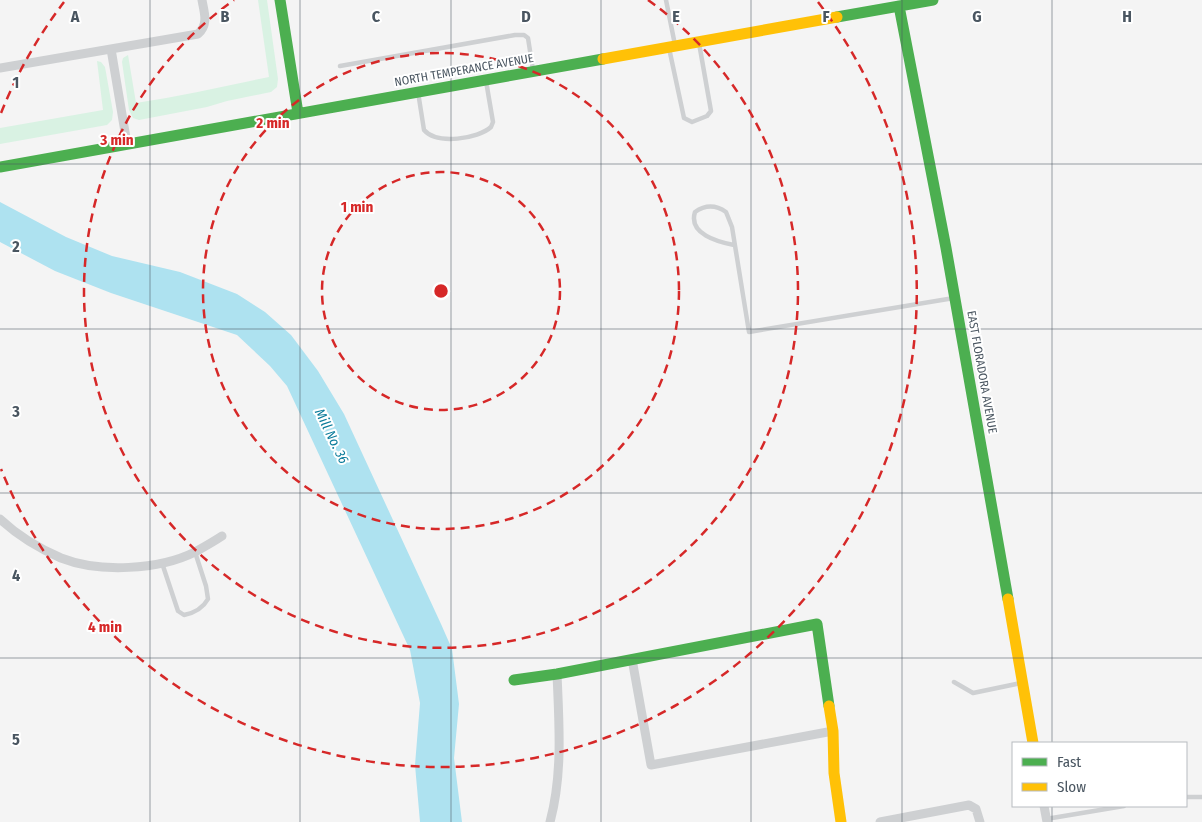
<svg xmlns="http://www.w3.org/2000/svg" width="1202" height="822" font-family="'Fira Sans Condensed',sans-serif">
	<style>
		.green { fill: #d9f2e3 }
		.water { fill: #aee2f0 }
		.lines { fill: none; stroke-linecap: round; stroke-linejoin: round }
		.lane { stroke: #ced0d2; stroke-width: 4.5 }
		.street { stroke: #ced0d2; stroke-width: 9 }
		.fast { stroke: #4caf50; stroke-width: 11 }
		.slow { stroke: #ffc107; stroke-width: 11 }
		.grid { fill: none; stroke: #4a5661; stroke-width: 1; stroke-opacity: 0.55 }
		.ring { fill: none; stroke: #d62828; stroke-width: 2.5; stroke-dasharray: 9 6 }
		.labels { text-anchor: middle; stroke-width: 4; stroke-linejoin: round; paint-order: stroke }
		.street-label { font-size: 12px; fill: #4a5661; stroke: #fff }
		.water-label { font-size: 14px; font-style: italic; fill: #0c7c9b; stroke: #fff }
		.grid-label { font-size: 16px; text-anchor: middle; font-weight: bold; fill: #4a5661; stroke: #fff; stroke-width: 4; stroke-linejoin: round; paint-order: stroke }
		.centre { fill: #d62828; stroke: #fff; stroke-width: 2.5 }
		.ring-label { font-size: 15px; text-anchor: middle; font-weight: bold; fill: #d62828; stroke: #fff; stroke-width: 4; stroke-linejoin: round; paint-order: stroke }
	</style>
	<rect width="100%" height="100%" fill="#f4f4f4"/>
	<!-- green -->
	<path class="green" d="M258,0H267L278,79L277,87L271,92L227,101L207,107L139,120L133,118L129,110L122,62L123,58L128,55L136,103C181,96 225,86 269,77Z
		M97,61L101,62L105,67L113,112L112,120L107,125L0,144V128L103,110Z"/>
	<!-- water -->
	<path class="water" d="M0,202L66,237L112,256L180,272L237,294L265,312L291,335L318,371L344,414L441,624L452,649L459,704L454,758L462,822H420L415,765L420,703L410,650L287,386L270,366L237,335L111,293L55,271L0,242Z"/>
	<g class="lines">
		<!-- lane -->
		<path class="lane" d="M666,0L675,45
			M669,48L684,118L692,122L707,116L711,111L699,43
			M340,66L515,35H524L528,38L533,70
			M418,92L424,130C437,145 478,139 491,127L493,122L486,81
			M734,245C718,242 688,234 695,212C705,205 716,205 726,212L732,227L749,332L954,298
			M162,563L178,611L184,615C194,613 203,608 208,599L206,586L195,552
			M954,682L973,693L1021,683
			M1186,797H1202
			M1046,819L1124,806"/>
		<!-- street -->
		<path class="street" d="M111,49L127,144
			M0,68L198,34C209,24 204,12 202,0
			M0,519C18,536 38,548 61,558C99,573 159,570 195,552C204,547 213,542 222,536
			M632,659L651,765L833,731
			M1044,806L1047,822
			M550,822C563,774 559,723 557,674
			M880,822L969,805L976,809L980,822"/>
		<!-- fast -->
		<path class="fast" d="M280,0L298,113
			M899,6L946,248L1008,599
			M837,17L933,0
			M0,167L603,59
			M514,680L557,674L817,624L829,706"/>
		<!-- slow -->
		<path class="slow" d="M603,59L837,17
			M1008,599L1033,743
			M829,706L833,731L834,773L841,822"/>
	</g>
	<!-- grid -->
	<path class="grid" d="M150,0V822M300,0V822M451,0V822M601,0V822M751,0V822M902,0V822M1052,0V743M0,164H1202M0,329H1202M0,493H1202M0,658H1202M1052,806V822"/>
	<!-- distance rings -->
	<g class="ring">
		<circle cx="441" cy="291" r="119"/>
		<circle cx="441" cy="291" r="238"/>
		<path d="M648 0A357 357 0 1 1 234 0"/>
		<path d="M1 113A475 475 0 0 1 64 2M818 2A475 475 0 1 1 1 469"/>
	</g>
	<g class="labels">
		<!-- street labels -->
		<g class="street-label">
			<text transform="translate(464 70) rotate(-10)" y="4">NORTH TEMPERANCE AVENUE</text>
			<text transform="translate(982 372) rotate(80)" y="4">EAST FLORADORA AVENUE</text>
		</g>
		<!-- water labels -->
		<g class="water-label">
			<text transform="translate(332 436) rotate(64)" y="5">Mill No. 36</text>
		</g>
	</g>
	<g class="grid-label">
		<text x="75" y="22">A</text>
		<text x="225" y="22">B</text>
		<text x="376" y="22">C</text>
		<text x="526" y="22">D</text>
		<text x="676" y="22">E</text>
		<text x="826" y="22">F</text>
		<text x="977" y="22">G</text>
		<text x="1127" y="22">H</text>
		<text x="16" y="88">1</text>
		<text x="16" y="252">2</text>
		<text x="16" y="417">3</text>
		<text x="16" y="581">4</text>
		<text x="16" y="745">5</text>
	</g>
	<circle cx="441" cy="291" r="8" class="centre"/>
	<g class="ring-label">
		<text x="273" y="128">2 min</text>
		<text x="117" y="145">3 min</text>
		<text x="357" y="212">1 min</text>
		<text x="105" y="632">4 min</text>
	</g>
	<!-- legend -->
	<rect x="1012" y="742" width="175" height="65" fill="#ffffff" stroke="#b7bbc0"/>
	<rect x="1022" y="758" width="25" height="8" fill="#4caf50" stroke="#b7bbc0"/>
	<text x="1057" y="767" font-size="15" fill="#4a5661">Fast</text>
	<rect x="1022" y="783" width="25" height="8" fill="#ffc107" stroke="#b7bbc0"/>
	<text x="1057" y="792" font-size="15" fill="#4a5661">Slow</text>
</svg>
